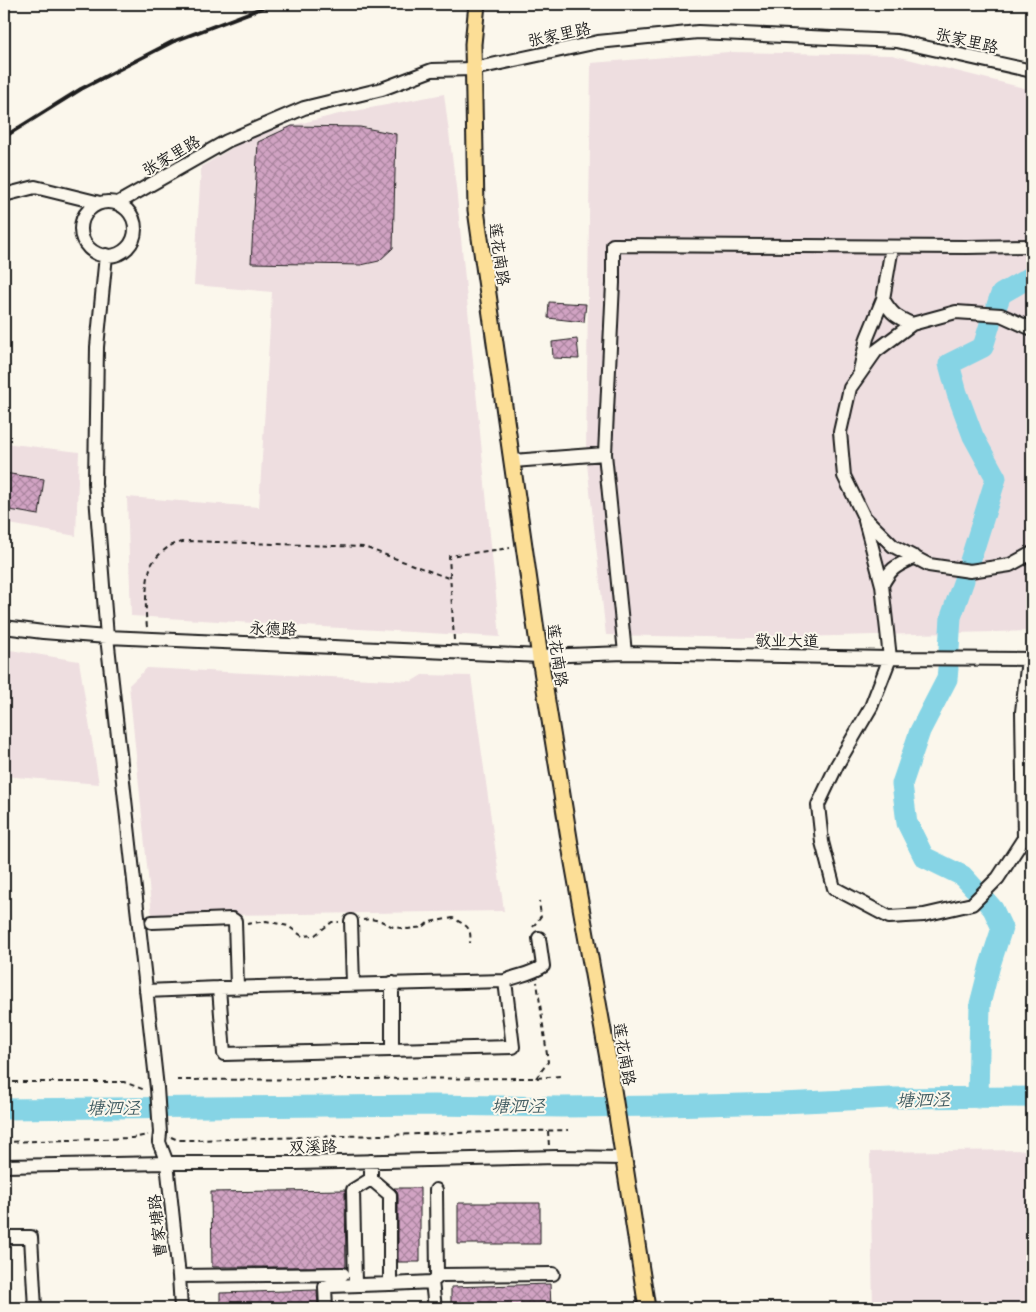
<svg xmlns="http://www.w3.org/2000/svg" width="1036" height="1312" font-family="'Patrick Hand','LXGW WenKai TC',sans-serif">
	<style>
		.built { fill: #eedee0 }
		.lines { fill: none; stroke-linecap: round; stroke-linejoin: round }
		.river { stroke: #86d4e5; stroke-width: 21 }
		.building { fill: url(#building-cross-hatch); stroke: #1c1c1c }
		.minor-casing { stroke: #1c1c1c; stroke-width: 16 }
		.major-casing { stroke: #1c1c1c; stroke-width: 19 }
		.path { stroke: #1c1c1c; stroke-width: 2; stroke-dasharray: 5 4; stroke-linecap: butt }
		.minor { stroke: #fbf7ec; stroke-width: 12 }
		.major { stroke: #fcde96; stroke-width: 15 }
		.rail { stroke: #1c1c1c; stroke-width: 4 }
		.labels { text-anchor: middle; stroke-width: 4; stroke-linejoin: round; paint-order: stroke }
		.street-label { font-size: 16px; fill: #1c1c1c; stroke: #fbf7ec }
		.water-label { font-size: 18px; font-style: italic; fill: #415c62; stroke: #fbf7ec }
	</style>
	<defs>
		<pattern id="building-cross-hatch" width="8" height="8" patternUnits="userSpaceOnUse" patternTransform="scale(1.25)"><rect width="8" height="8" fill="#d1a3c3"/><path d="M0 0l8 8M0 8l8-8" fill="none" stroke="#a9849e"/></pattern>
	</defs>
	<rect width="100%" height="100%" fill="#fbf7ec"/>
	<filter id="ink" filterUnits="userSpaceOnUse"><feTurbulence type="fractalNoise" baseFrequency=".02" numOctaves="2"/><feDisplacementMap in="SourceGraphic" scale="10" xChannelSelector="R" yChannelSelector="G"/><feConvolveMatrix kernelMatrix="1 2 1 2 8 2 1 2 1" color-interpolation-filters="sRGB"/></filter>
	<g filter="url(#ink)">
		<!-- built -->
		<path class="built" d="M729,52L892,55L1032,90V631L751,638L606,635L586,455L591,63Z
			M444,94L456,187L500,637L131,616L127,497L259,507L272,292L194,285L201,167L253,135L339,114Z
			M4,443L79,452L76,536L4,523Z
			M4,649L79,661L99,784L4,776Z
			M147,668L412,681L422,675L471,676L504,911L152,916L129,685Z
			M1032,1150V1308H873L870,1152Z"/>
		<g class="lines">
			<!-- river -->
			<path class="river" d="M997,305L1001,294L1032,276
				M970,561L996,478L973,436L957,393L949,364L983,347L990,324
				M949,649L951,617L964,580
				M948,668L947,679L920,731L902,784L907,823L924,857L963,876L974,888
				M978,1098L980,1004L990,965L1002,928L993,909L987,902
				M4,1109L434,1105L562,1107L666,1106L782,1103L890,1098L1032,1097"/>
		</g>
		<!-- building -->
		<path class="building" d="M292,126L360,127L396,134L393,248L379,261L361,265L251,263L258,142Z
			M549,302L586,304L584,322L548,318Z
			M577,339L579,359L553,358L552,342Z
			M4,473L44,479L39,515L4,509Z
			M394,1188H420V1262H398V1195L397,1191Z
			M345,1190L346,1267H212L211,1192Z
			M458,1203H540V1244H458Z
			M550,1284L551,1308H451V1287Z
			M317,1290L318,1308H220V1293Z"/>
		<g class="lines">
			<!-- minor casing -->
			<g class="minor-casing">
				<path id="minor" d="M4,195L35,187L100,203
					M81 229a27 27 0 1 1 54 0a27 27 0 1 1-54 0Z
					M118,203L227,141L304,108L382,89L432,70L473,69L598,42L698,32L897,41L1032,71
					M106,255L97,347L95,483L107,637L157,1088L160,1133L159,1142L167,1163L179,1276L181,1308
					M883,299C892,315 897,317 912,324
					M1032,329L1001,315L956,312L912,324L876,351L850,388L840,432L844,476L864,517L893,546L929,565L970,571L1010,565L1032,553
					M860,370L867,338L883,299L892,247
					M605,454L613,283V245L967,247L1032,246
					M513,461L605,454L625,653
					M864,517L882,585L890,658L871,707L837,765L818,805L822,842L834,888L889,917L924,915L972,904L998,878L1024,838L1022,712L1028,659
					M882,585C892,566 897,566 915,557
					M4,627L43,632L107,637L540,656L625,653L890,658L1032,659
					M351,921L353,984
					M152,922L232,919L235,921L237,987
					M392,983V1050
					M219,988L224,1054L513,1047L505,981
					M146,991L219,988L505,981C518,975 532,974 543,966L539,938
					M371,1161V1179L390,1195V1284L432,1282L435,1308
					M4,1166L167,1163H296L558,1157L624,1158
					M436,1190L437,1277
					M4,1237H31L35,1308
					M179,1276L343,1274
					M432,1282L440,1275L553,1274
					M355,1285L353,1190L371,1179
					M326,1308L325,1287L329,1286L390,1284"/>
			</g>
			<!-- major casing -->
			<g class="major-casing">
				<path id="major" d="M477,4L473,44L476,210L540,658L572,857L609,1064L647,1308"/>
			</g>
			<!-- path -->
			<path class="path" d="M147,627C145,612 145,574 153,562C156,557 165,549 170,546C175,543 183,542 189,541L364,547L451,579
				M454,640L449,556L510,548
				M363,920L371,919L381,921L393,927L408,929L423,927L429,922L453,918C466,926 472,926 470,943
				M247,924L266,921L288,926L302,936L315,935L332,922H339
				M533,927L541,916L539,901
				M536,1078L548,1062L537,982
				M177,1080L536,1078L560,1076
				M4,1082H124L145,1090
				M548,1131L549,1146
				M171,1137L178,1140H195L568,1130
				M4,1142L132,1138L148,1135"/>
			<!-- minor -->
			<use href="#minor" class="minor"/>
			<!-- major -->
			<use href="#major" class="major"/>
			<!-- rail -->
			<path class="rail" d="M4,137L81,89L172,42L272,4"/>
		</g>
	</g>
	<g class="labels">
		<!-- street labels -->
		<g class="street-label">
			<text transform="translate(559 34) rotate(-12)" y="6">张家里路</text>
			<text transform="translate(967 40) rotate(13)" y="6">张家里路</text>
			<text transform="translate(171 155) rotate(-30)" y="6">张家里路</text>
			<text transform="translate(500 254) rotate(82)" y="6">莲花南路</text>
			<text transform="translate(273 628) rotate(2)" y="6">永德路</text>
			<text transform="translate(787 640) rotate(1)" y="6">敬业大道</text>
			<text transform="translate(558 655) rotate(82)" y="6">莲花南路</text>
			<text transform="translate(625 1054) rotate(80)" y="6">莲花南路</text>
			<text transform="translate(313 1146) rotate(-1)" y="6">双溪路</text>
			<text transform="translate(157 1226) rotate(-96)" y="6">曹家塘路</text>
		</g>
		<!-- water labels -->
		<g class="water-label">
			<text transform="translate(923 1100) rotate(-1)" y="6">塘泗泾</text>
			<text x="518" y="1112">塘泗泾</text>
			<text x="113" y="1114">塘泗泾</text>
		</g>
	</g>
	<!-- margin -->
	<rect width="1036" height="1312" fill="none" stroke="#fbf7ec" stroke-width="20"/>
	<rect x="10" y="10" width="1016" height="1292" fill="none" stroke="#1c1c1c" stroke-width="2" filter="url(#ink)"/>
</svg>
